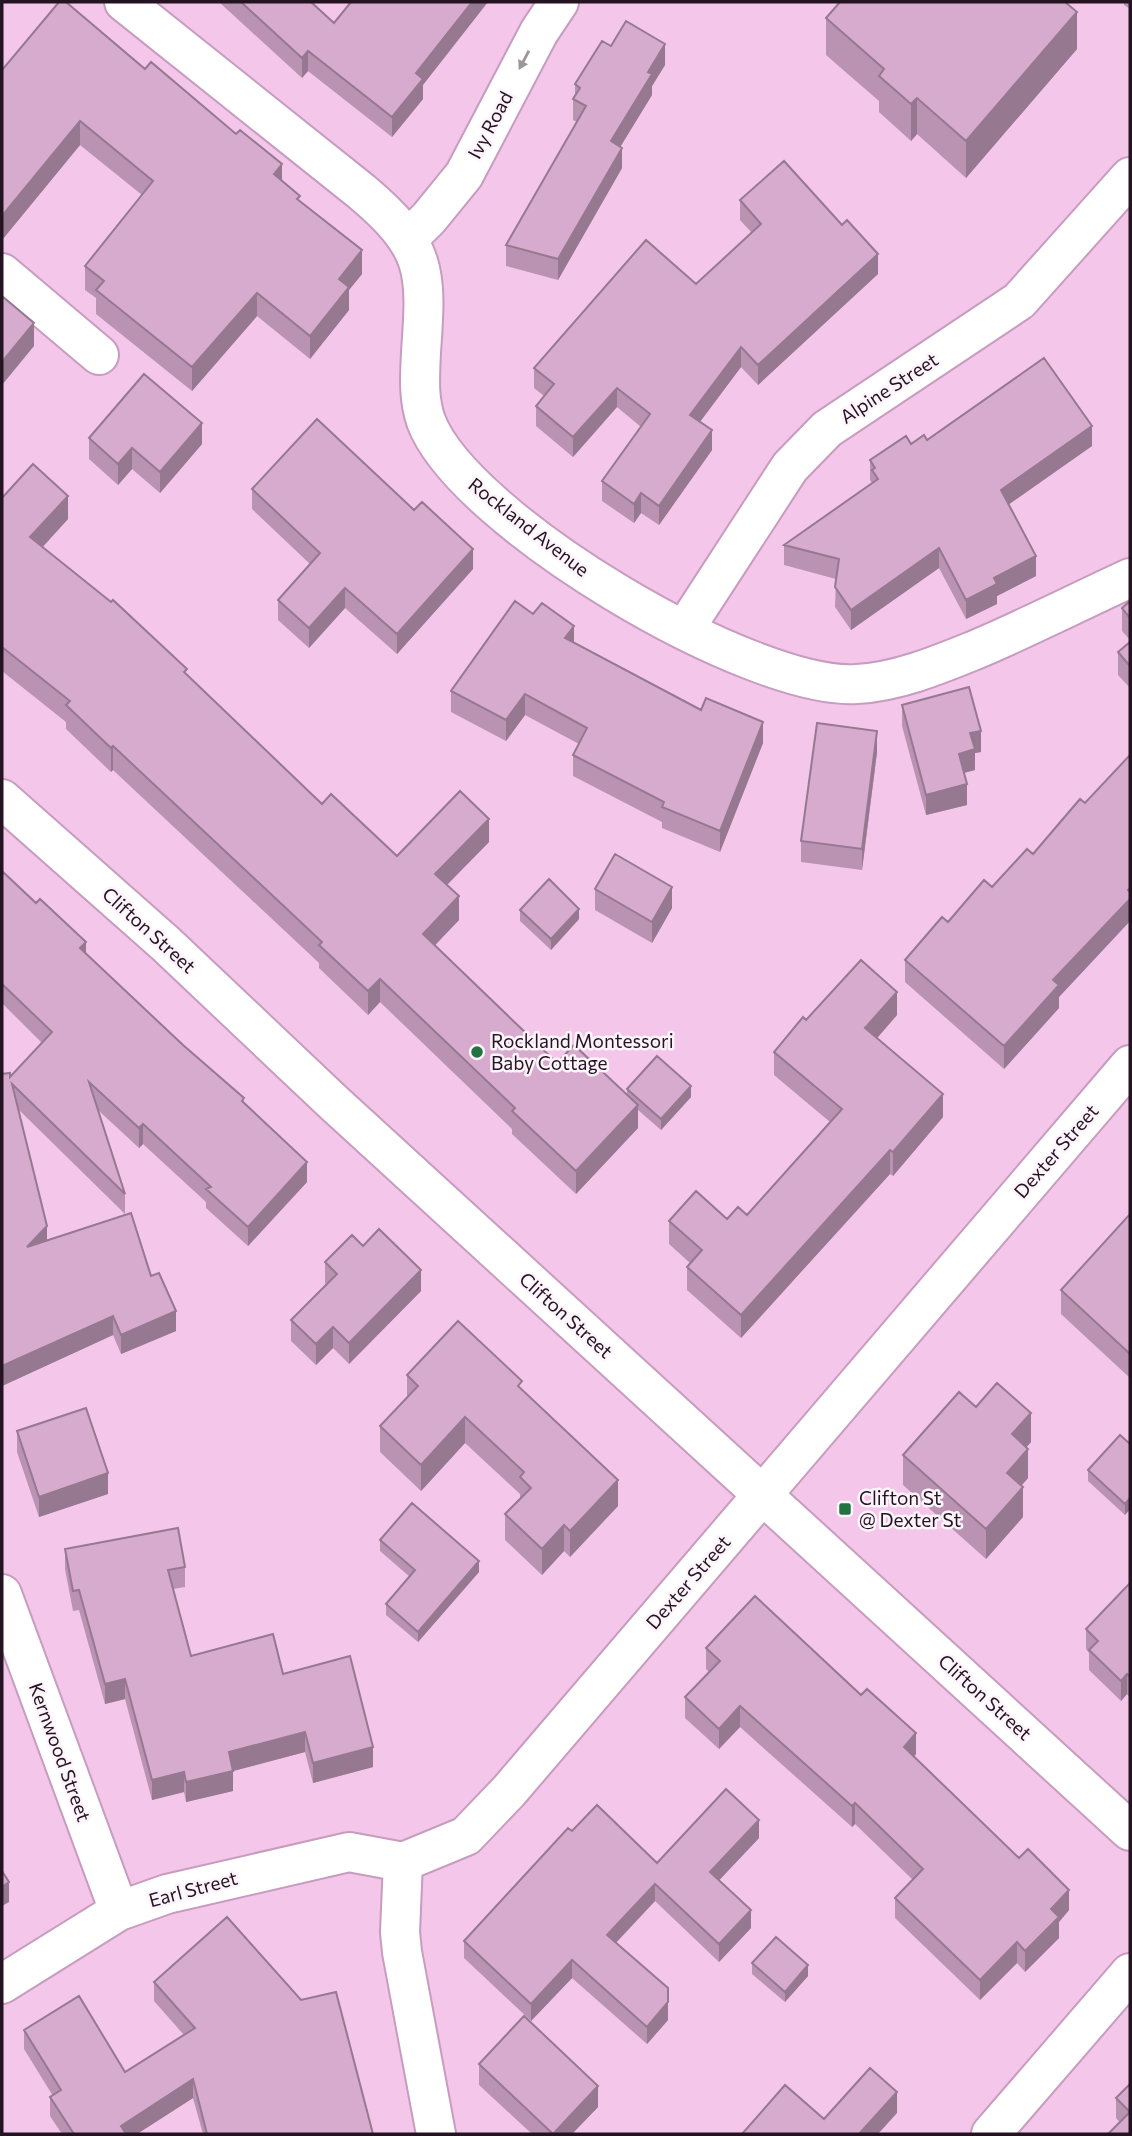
<svg xmlns="http://www.w3.org/2000/svg" width="1132" height="2136" font-family="Commissioner,sans-serif">
	<style>
		.lines { fill: none; stroke-linecap: round; stroke-linejoin: round }
		.minor-casing { stroke: #c79cbf; stroke-width: 42 }
		.minor { stroke: #fff; stroke-width: 38 }
		.wall { fill: #b993b1 }
		.shaded-wall { fill: #967890 }
		.building { fill: #d7abce; stroke: #967890; stroke-width: 2 }
		.oneway { fill: #9c959b }
		.poi-dot { fill: #227242; stroke: #fdf4fb; stroke-width: 2.5 }
		.labels { text-anchor: middle; stroke-width: 5; stroke-linejoin: round; paint-order: stroke }
		.street-label { font-size: 19px; fill: #241421; stroke: #fdf4fb }
		.poi-label { font-size: 19px; fill: #241421; stroke: #fdf4fb; text-anchor: start }
	</style>
	<rect width="100%" height="100%" fill="#f3c6ea"/>
	<g class="lines">
		<!-- minor casing -->
		<g class="minor-casing">
			<path id="minor" d="M124,2L362,192C427,247 427,270 421,352C420,375 418,398 426,421C463,520 751,691 857,684C897,682 938,665 975,650C1027,628 1078,602 1130,578
				M408,239L429,218L464,175L539,32L559,2
				M2,273L99,355
				M684,630L790,467L827,429L1019,301L1130,177
				M2,799L166,944L333,1102L1130,1831
				M2,1594L119,1911
				M2,1984L119,1911L167,1894L349,1852L403,1862
				M436,2134L402,1952L400,1932L403,1862L466,1836L509,1791L1130,1065
				M991,2134L1130,1973"/>
		</g>
		<!-- minor -->
		<use href="#minor" class="minor"/>
	</g>
	<!-- wall -->
	<path class="wall" d="M219,2H311L334,23L423,85V99L392,137L308,71L302,78Z
		M1124,2H1130V9L1124,5Z
		M826,18L1077,49L966,178L917,134L911,141L879,112V101L826,55Z
		M665,65L652,86V95L620,147L622,168L558,280L506,266V245L577,122L573,120V99L575,96V84Z
		M145,69L282,181L362,274L349,290V310L310,359L257,316L192,391L96,314V298L85,290V266L142,195L80,145L2,240V70Z
		M740,200L878,274L758,385L741,367L700,422L712,450L659,525L641,513L634,523L602,501V481L641,427L617,407L573,457L536,426V406L544,396L534,388V368L696,284L752,233L740,220Z
		M89,438L202,444L160,493L132,469L118,485L89,459Z
		M927,440L1092,446L1008,504L1036,576L997,596V604L966,619L939,568L851,630L835,607L836,579L784,565V545L872,483L870,480V460L911,444Z
		M252,489L473,569L397,654L345,608L309,648L278,620V600L310,564L252,509Z
		M2,498L68,519L42,547L187,675L322,804L397,856L489,842L447,885L459,920L434,945L557,1063L627,1095V1089L691,1097L661,1130L638,1110V1128L576,1194L512,1134V1129L380,1002L368,1015L319,968V963L113,770L111,772L66,729V722L2,671Z
		M1130,601V640L1122,631V608Z
		M1130,642V688L1118,675V652Z
		M574,643L763,743L720,852L662,828V822L573,776V755L579,744L525,715L506,741L451,712V691Z
		M902,705L981,752L975,753V770L964,773L967,805L926,815L902,726Z
		M877,752L862,870L801,862V841Z
		M1130,755V921L1059,997V1008L1004,1069L905,982V960L948,922L1033,854L1085,803Z
		M2,871L86,954L244,1104L307,1182L248,1246L206,1208V1202L143,1144L139,1148L98,1110L125,1194V1214L18,1109L47,1241L151,1276L176,1331L121,1354L113,1335L2,1386V1074L10,1077L42,1043L2,1003Z
		M595,889L672,908L652,943L595,910Z
		M520,910L579,919L551,950L520,921Z
		M897,1015L877,1038L943,1117L893,1176L890,1174L741,1338L687,1290V1267L690,1263L669,1244V1221L727,1219L747,1215L830,1122L774,1075V1052L806,1020Z
		M1130,1214V1378L1061,1314V1290Z
		M363,1246L421,1291L349,1364L333,1348L316,1365L291,1341V1320L327,1285L325,1283V1262Z
		M407,1375L522,1390L618,1506L570,1557L564,1551L542,1575L505,1540V1514L520,1499V1494L465,1443L421,1491L380,1452V1426L407,1398Z
		M976,1407L1031,1442L1026,1447L1028,1478L1021,1486L1023,1517L986,1559L903,1485V1455Z
		M17,1431L108,1494L39,1517L17,1452Z
		M1130,1444V1509L1125,1515L1088,1481V1470Z
		M380,1540L479,1572L418,1642L386,1615V1604L410,1577L380,1551Z
		M65,1549L185,1567V1587L173,1589L191,1656L283,1674L373,1767L313,1783L305,1752L233,1771V1791L186,1802L184,1792L152,1800L125,1699L105,1704L79,1610L73,1611L65,1569Z
		M1130,1583V1698L1127,1694L1121,1701L1089,1670V1653L1086,1649V1629Z
		M706,1648L916,1754L914,1756L1069,1910L1059,1922V1938L1025,1972L1017,1963L980,2000L895,1918V1898L913,1880L855,1824L852,1827L740,1727L719,1749L685,1718V1697L709,1672L706,1669Z
		M572,1831L657,1863L759,1838L719,1880L751,1928L719,1962L655,1901L616,1943L668,2020L647,2044L572,1978L531,2021L464,1958V1941Z
		M752,1963L808,1976L785,2002L752,1974Z
		M154,1982L373,2134H203L193,2098L137,2134H62L50,2116V2097L53,2096L24,2049V2030L125,2072L184,2035L154,2001Z
		M479,2064L598,2107L572,2134H532L479,2085Z
		M1130,2084V2134L1116,2118V2098Z"/>
	<!-- shaded-wall -->
	<path class="shaded-wall" d="M472,2H488L423,85V99L392,137V117L416,73Z
		M1077,12V49L966,178V141Z
		M665,44V65L652,86V95L611,162V141L648,72Z
		M308,51V71L302,78V58Z
		M917,98V134L911,141V104Z
		M80,121V145L2,240V216Z
		M622,148V168L558,280V259Z
		M282,164V188L274,174Z
		M362,250V274L349,290V310L310,359V336L339,279Z
		M878,254V274L758,385V365Z
		M257,293V316L192,391V367Z
		M34,323V346L2,385V362Z
		M741,347V367L690,435V415Z
		M617,388V407L573,457V437Z
		M202,423V444L160,493V472Z
		M1092,426V446L1001,510V490Z
		M712,430V450L659,525V506Z
		M132,448V469L118,485V464Z
		M641,493V513L634,523V504Z
		M68,496V519L30,561V537Z
		M939,548V568L851,630V610Z
		M473,549V569L397,654V634Z
		M1036,556V576L997,596V604L966,619V600L994,578Z
		M345,588V608L309,648V628Z
		M574,626V647L565,638Z
		M525,694V715L506,741V720Z
		M763,722V743L720,852V831Z
		M877,731V752L862,870V849Z
		M981,731V752L975,753V770L959,774V754L970,733Z
		M113,746V770L111,772V748Z
		M967,784V805L926,815V795Z
		M489,819V842L435,897V874Z
		M672,887V908L652,943V922Z
		M1130,888V921L1059,997V1008L1004,1069V1046L1053,980Z
		M459,896V920L423,958V934Z
		M579,909V919L551,950V939Z
		M86,942V961L80,948Z
		M380,979V1002L368,1015V991Z
		M897,992V1015L865,1052V1028Z
		M691,1086V1097L661,1130V1119Z
		M943,1094V1117L893,1176V1152Z
		M638,1105V1128L576,1194V1171Z
		M143,1124V1144L139,1148V1128Z
		M890,1150V1174L741,1338V1315Z
		M307,1162V1182L248,1246V1227Z
		M47,1226V1246L27,1247Z
		M421,1270V1291L349,1364V1343Z
		M176,1311V1331L121,1354V1335Z
		M113,1316V1335L2,1386V1366Z
		M333,1327V1348L316,1365V1344Z
		M1031,1413V1442L1012,1464V1434Z
		M465,1417V1443L421,1491V1465Z
		M1028,1449V1478L1007,1502V1473Z
		M108,1473V1494L39,1517V1497Z
		M618,1480V1506L570,1557V1531Z
		M1023,1487V1517L986,1559V1529Z
		M1130,1498V1509L1125,1515V1504Z
		M564,1525V1551L542,1575V1549Z
		M479,1561V1572L418,1642V1632Z
		M1127,1674V1694L1121,1701V1681Z
		M125,1679V1699L105,1704V1684Z
		M740,1706V1727L719,1749V1729Z
		M305,1732V1752L233,1771V1791L186,1802V1782L229,1752Z
		M916,1733V1754L904,1768V1747Z
		M373,1747V1767L313,1783V1763Z
		M184,1772V1792L152,1800V1780Z
		M855,1803V1824L852,1827V1806Z
		M759,1820V1838L710,1890V1872Z
		M9,1882V1902L2,1906V1887Z
		M655,1884V1901L607,1952V1935Z
		M1069,1890V1910L1059,1922V1938L1025,1972V1951L1051,1909Z
		M751,1910V1928L719,1962V1944Z
		M1017,1942V1963L980,2000V1980Z
		M572,1960V1978L531,2021V2004Z
		M808,1965V1976L785,2002V1992Z
		M668,2002V2020L647,2044V2027Z
		M193,2079V2098L137,2134H121V2126Z
		M598,2086V2107L572,2134H553Z
		M897,2092V2113L878,2134H859Z"/>
	<!-- building -->
	<path class="building" d="M59,2H66L145,69L151,62L236,134L240,130L282,164L274,174L300,196L297,199L362,250L339,279L349,287L310,336L257,293L192,367L96,290L104,281L85,266L153,181L80,121L2,216V70Z
		M241,2H311L334,23L351,2H472L416,73L423,79L392,117L308,51L302,58Z
		M840,2H1065L1077,12L966,141L917,98L911,104L879,76L884,69L826,18Z
		M626,21L665,44L648,72L652,74L611,141L622,148L558,259L506,245L586,106L573,99L580,88L575,84L602,41L611,46Z
		M784,161L842,225L847,220L878,254L758,365L741,347L690,415L712,430L659,506L641,493L634,504L602,481L650,414L617,388L573,437L536,406L554,384L534,368L646,240L696,284L761,224L740,200Z
		M2,296L34,323L2,362Z
		M1044,358L1092,426L1001,490L1036,556L994,578L997,584L966,600L939,548L851,610L835,587L839,559L784,545L878,479L872,470L875,468L870,460L906,436L911,444L924,435L927,440Z
		M144,374L202,423L160,472L132,448L118,464L89,438Z
		M317,419L414,510L422,502L473,549L397,634L345,588L309,628L278,600L320,553L252,489Z
		M33,464L68,496L30,537L111,602L113,600L187,669L184,672L322,804L331,794L397,856L460,791L489,819L435,874L459,896L423,934L557,1063L574,1045L638,1105L576,1171L512,1111L515,1108L380,979L368,991L319,945L322,942L113,746L111,748L66,705L70,701L2,647V498Z
		M515,601L533,614L542,603L574,626L565,638L701,710L706,698L763,722L720,831L662,807L664,802L573,755L587,728L525,694L506,720L451,691Z
		M1130,601V618L1122,608Z
		M1130,642V666L1118,652Z
		M969,687L981,731L970,733L975,749L959,754L967,784L926,795L902,705Z
		M817,723L877,731L862,849L801,841Z
		M1130,755V888L1128,890L1130,892V899L1053,980L1059,985L1004,1046L905,960L942,917L948,922L984,880L992,887L1027,849L1033,854L1080,799L1085,803Z
		M615,854L672,887L652,922L595,889Z
		M2,871L36,903L40,899L86,942L80,948L183,1045L244,1098L242,1101L307,1162L248,1227L206,1189L211,1187L143,1124L139,1128L89,1082L125,1194L12,1084L47,1226L27,1247L131,1213L151,1276L159,1273L176,1311L121,1335L113,1316L2,1366V1074L10,1073V1077L52,1032L2,984Z
		M549,879L579,909L551,939L520,910Z
		M861,960L897,992L865,1028L943,1094L893,1152L890,1150L741,1315L687,1267L702,1250L669,1221L696,1191L727,1219L738,1207L747,1215L842,1109L774,1052L803,1017L806,1020Z
		M657,1056L691,1086L661,1119L627,1089Z
		M1130,1214V1354L1061,1290Z
		M379,1229L421,1270L349,1343L333,1327L316,1344L291,1320L337,1274L325,1262L352,1235L363,1246Z
		M458,1321L522,1381L518,1386L618,1480L570,1531L564,1525L542,1549L505,1514L531,1488L520,1477L524,1472L465,1417L421,1465L380,1426L418,1386L407,1375Z
		M997,1383L1031,1413L1012,1434L1028,1449L1007,1473L1023,1487L986,1529L903,1455L959,1392L976,1407Z
		M86,1408L108,1473L39,1497L17,1431Z
		M1120,1435L1130,1444V1498L1125,1504L1088,1470Z
		M412,1503L479,1561L418,1632L386,1604L415,1570L380,1540Z
		M178,1528L185,1567L168,1570L191,1656L273,1634L283,1674L350,1656L373,1747L313,1763L305,1732L229,1752L233,1771L186,1782L184,1772L152,1780L125,1679L105,1684L79,1590L73,1591L65,1549Z
		M1130,1583V1677L1127,1674L1121,1681L1089,1650L1098,1641L1086,1629Z
		M755,1596L861,1695L867,1689L916,1733L904,1747L1019,1858L1028,1849L1069,1890L1051,1909L1059,1917L1025,1951L1017,1942L980,1980L895,1898L923,1869L855,1803L852,1806L740,1706L719,1729L685,1697L720,1661L706,1648Z
		M726,1789L759,1820L710,1872L751,1910L719,1944L655,1884L607,1935L668,1988V2002L647,2027L572,1960L531,2004L464,1941L568,1828L572,1831L597,1805L657,1863Z
		M2,1871L9,1882L2,1887Z
		M227,1917L301,2000L336,1992L373,2134H207L193,2079L121,2126L126,2134H74L50,2097L61,2090L24,2030L79,1996L125,2072L195,2028L154,1982Z
		M776,1937L808,1965L785,1992L752,1963Z
		M524,2016L598,2086L553,2134L479,2064Z
		M870,2068L897,2092L859,2134H742L785,2085L824,2119Z
		M1130,2084V2134H1108L1130,2112L1116,2098Z"/>
	<!-- one-way arrows -->
	<defs><path id="oneway-solid" d="M-6-.8H1V-3.2L6.5 0L1 3.2V.8H-6Z" transform="scale(1.75)"/></defs>
	<use class="oneway" href="#oneway-solid" transform="translate(524 60) rotate(118)"/>
	<!-- markers -->
	<g class="poi-dot">
		<circle cx="477" cy="1052" r="7"/>
		<rect x="838" y="1502" width="14" height="14" rx="3.5"/>
	</g>
	<g class="labels">
		<!-- street labels -->
		<g class="street-label">
			<text transform="translate(490 125) rotate(-62)" y="7">Ivy Road</text>
			<text transform="translate(889 388) rotate(-33)" y="7">Alpine Street</text>
			<text transform="translate(529 527) rotate(38)" y="7">Rockland Avenue</text>
			<text transform="translate(149 930) rotate(42)" y="7">Clifton Street</text>
			<text transform="translate(1056 1151) rotate(-49)" y="7">Dexter Street</text>
			<text transform="translate(566 1315) rotate(42)" y="7">Clifton Street</text>
			<text transform="translate(688 1582) rotate(-49)" y="7">Dexter Street</text>
			<text transform="translate(985 1697) rotate(42)" y="7">Clifton Street</text>
			<text transform="translate(60 1752) rotate(70)" y="7">Kernwood Street</text>
			<text transform="translate(193 1889) rotate(-15)" y="7">Earl Street</text>
		</g>
		<!-- poi labels -->
		<g class="poi-label">
			<text x="491" y="1048">Rockland Montessori<tspan x="491" dy="22">Baby Cottage</tspan></text>
			<text x="859" y="1505">Clifton St<tspan x="859" dy="22">@ Dexter St</tspan></text>
		</g>
	</g>
	<!-- border -->
	<rect width="1132" height="2136" fill="none" stroke="#241421" stroke-width="7"/>
</svg>
